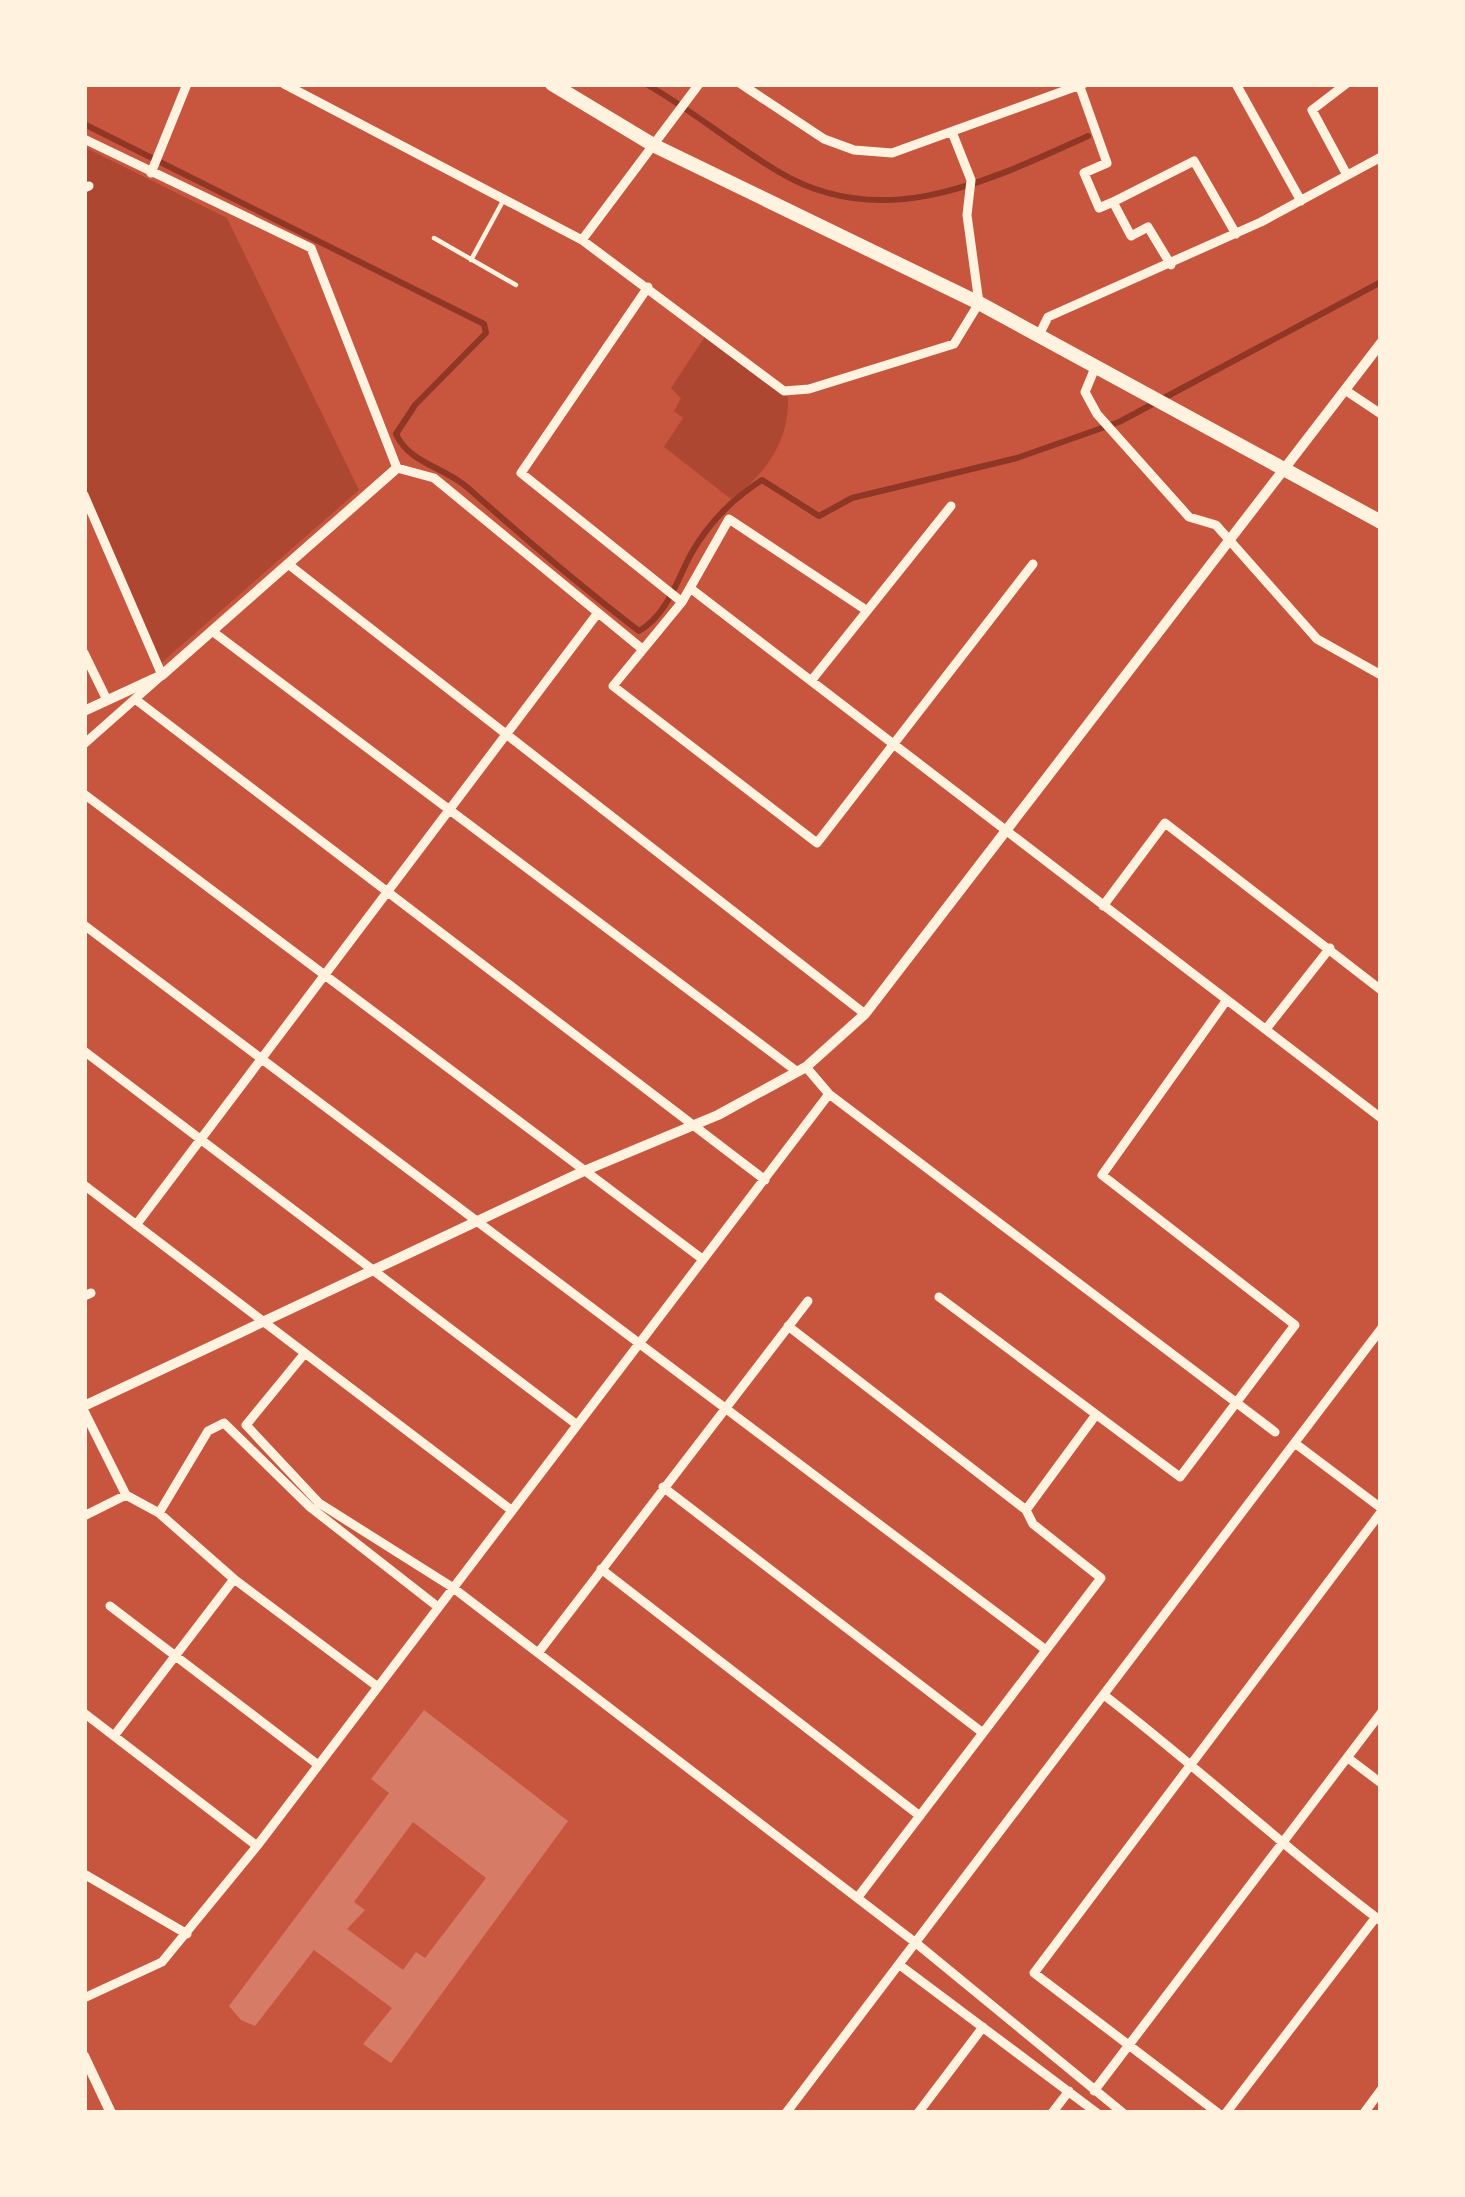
<svg xmlns="http://www.w3.org/2000/svg" width="1465" height="2197" font-family="'Zilla Slab',serif">
	<style>
		.green { fill: #ae4732 }
		.lines { fill: none; stroke-linecap: round; stroke-linejoin: round }
		.stream { stroke: #8f3625; stroke-width: 6 }
		.building { fill: #d67c66; fill-rule: evenodd }
		.service { stroke: #fff3e0; stroke-width: 4.5 }
		.minor { stroke: #fff3e0; stroke-width: 9 }
		.tertiary { stroke: #fff3e0; stroke-width: 10 }
		.primary { stroke: #fff3e0; stroke-width: 14 }
	</style>
	<rect width="100%" height="100%" fill="#c8553d"/>
	<!-- green -->
	<path class="green" d="M84,147L227,218L359,490L160,664L84,491Z
		M706,335L788,397C790,440 765,476 731,499L664,447L683,418L674,411L681,398L671,388Z"/>
	<g class="lines">
		<!-- stream -->
		<path class="stream" d="M646,84C692,110 733,145 779,172C883,234 988,181 1088,136
			M84,124L484,324L486,333L415,405L396,434C410,464 443,466 468,488C524,538 579,585 639,631C667,615 676,582 691,554C709,522 732,499 762,480L819,516L852,498L1017,458L1119,422L1381,282"/>
	</g>
	<!-- building -->
	<path class="building" d="M424,1710L568,1821L391,2063L363,2044L392,2008L314,1950L255,2026L241,2020L229,2006L389,1793L371,1779ZM413,1822L486,1878L425,1958L416,1952L403,1970L347,1929L365,1910L354,1902Z"/>
	<g class="lines">
		<!-- service -->
		<path class="service" d="M434,238L516,285
			M471,260L503,201"/>
		<!-- minor -->
		<path class="minor" d="M284,84L582,240L784,391L809,389L954,344L979,303L967,215L971,180L952,132
			M741,84L824,139L854,150L892,153L1083,84
			M1236,84L1301,201
			M1346,84L1312,110L1347,175
			M1080,87L1107,163L1084,173L1099,208L1113,202L1131,236L1148,227L1171,265
			M84,139L311,248L397,468L434,478L641,648
			M151,173L187,84
			M84,188L89,186
			M1113,202L1194,161L1236,234
			M582,240L699,84
			M648,287L521,473L682,602
			M1039,335L1048,317L1261,222L1381,157
			M1095,368L1085,392L1097,414L1189,517L1216,525L1317,639L1381,675
			M1345,390L1381,414
			M84,495L162,675L84,744
			M288,564L865,1014
			M690,588L1381,1118
			M866,610L729,519L682,602L613,686L817,843L1033,564
			M212,631L795,1070
			M84,653L107,700
			M811,681L951,506
			M135,699L765,1180
			M84,794L701,1258
			M1103,906L1165,823L1381,990
			M84,925L1046,1650
			M1266,1029L1330,948
			M84,1051L576,1424
			M829,1094L1275,1432
			M84,1185L511,1510
			M136,1225L597,614
			M84,1296L91,1293
			M939,1297L1180,1477L1295,1325L1102,1175L1226,1001
			M788,1326L1026,1510
			M305,1353L246,1425L319,1503L452,1587L538,1653L916,1943L1123,2113
			M84,1411L126,1495L159,1513L234,1579L378,1687
			M1296,1444L1381,1508
			M663,1487L983,1733
			M159,1513L208,1431L224,1423L310,1507L438,1607
			M84,1516L126,1495
			M601,1569L920,1816
			M110,1606L317,1764
			M538,1653L808,1301
			M1104,1695C1199,1768 1285,1849 1381,1921
			M84,1713L257,1846
			M114,1736L234,1579
			M1348,1758L1381,1783
			M84,1874L187,1934
			M858,1897L1101,1578L1033,1524L1026,1510L1095,1416
			M901,1966L1097,2113
			M84,1998L162,1962L257,1846L829,1094L806,1067
			M1094,2091L1381,1713
			M786,2113L1381,1329
			M918,2113L983,2027
			M1052,2113L1069,2091
			M1218,2113L1034,1973L1381,1512
			M1226,2113L1376,1917
			M1364,2113L1381,2090"/>
		<!-- tertiary -->
		<path class="tertiary" d="M84,711L162,675L397,468
			M84,1406L584,1171L718,1115L806,1067L865,1014L1381,343
			M84,2056L111,2113"/>
		<!-- primary -->
		<path class="primary" d="M552,84L655,146L979,303L1381,522"/>
	</g>
	<!-- border -->
	<rect width="1465" height="2197" fill="none" stroke="#fff3e0" stroke-width="174"/>
</svg>
